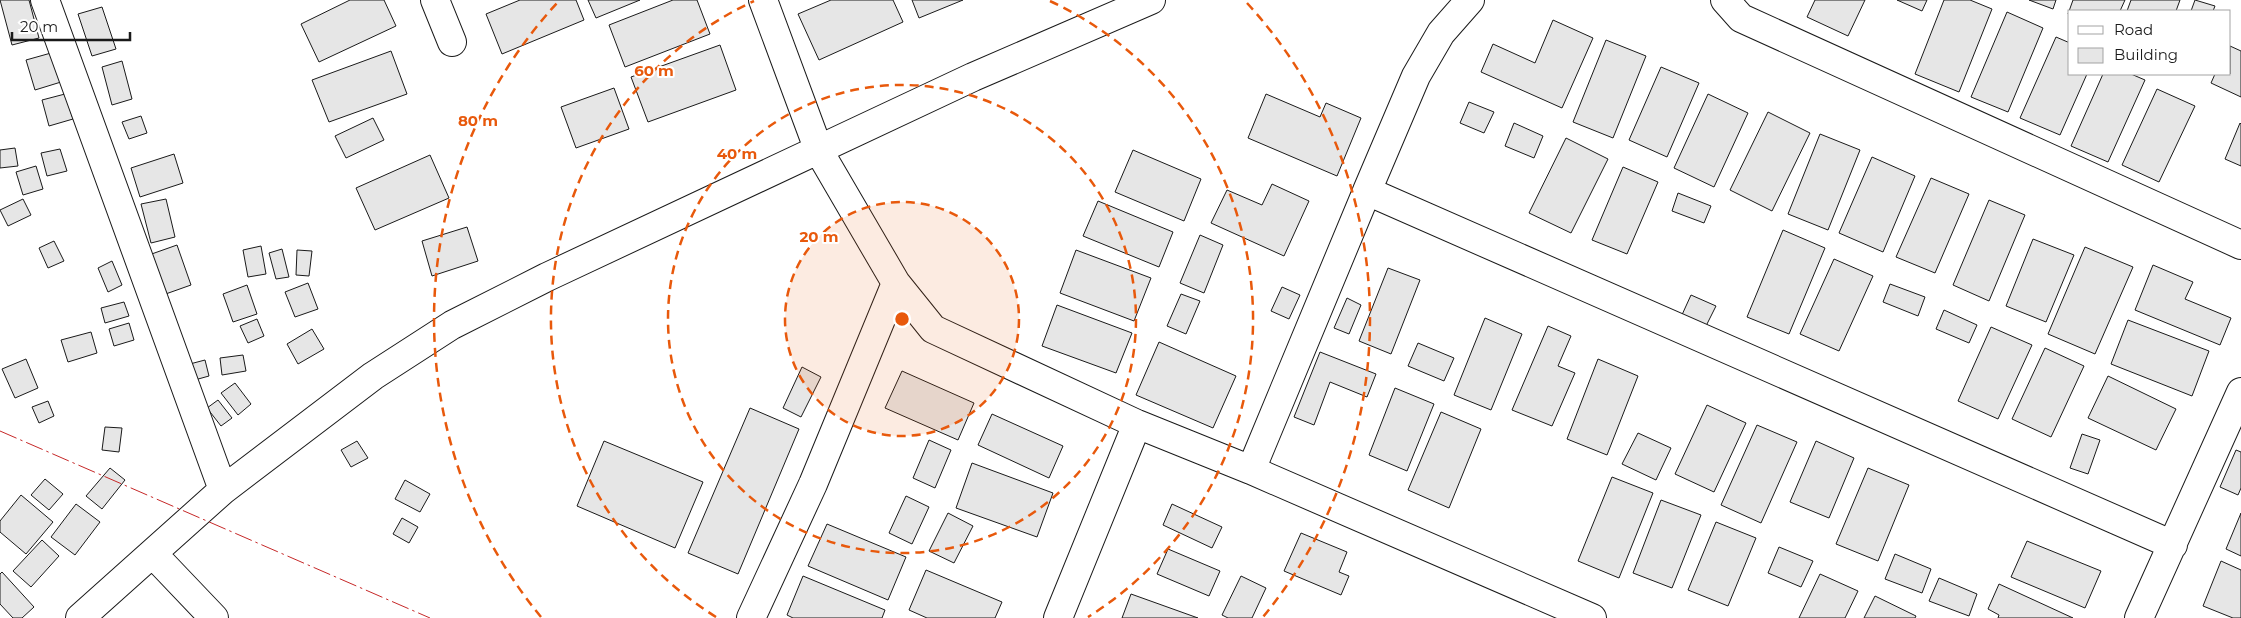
<svg xmlns="http://www.w3.org/2000/svg" width="2241" height="618" font-family="Montserrat,sans-serif">
	<style>
		.building { fill: #e6e6e6; stroke: #1a1a1a }
		.lines { fill: none; stroke-linecap: round; stroke-linejoin: round }
		.minor-casing { stroke: #1a1a1a; stroke-width: 30 }
		.minor { stroke: #fff; stroke-width: 28 }
		.power { stroke: #c62828; stroke-width: 1; stroke-dasharray: 18 4 2.5 4; stroke-linecap: butt }
		.ring { fill: none; stroke: #e8590c; stroke-width: 2.5; stroke-dasharray: 9 6 }
		.centre { fill: #e8590c; stroke: #fff; stroke-width: 2.5 }
		.ring-label { font-size: 15px; text-anchor: middle; font-weight: bold; fill: #e8590c; stroke: #fff; stroke-width: 4; stroke-linejoin: round; paint-order: stroke }
	</style>
	<rect width="100%" height="100%" fill="#fff"/>
	<!-- building -->
	<path class="building" d="M0,0H29L39,38L12,45Z
		M350,0H384L396,26L319,62L301,24Z
		M520,0H576L584,20L502,54L486,14Z
		M588,0H640L596,18Z
		M673,0H697L710,34L625,67L609,25Z
		M831,0H893L903,22L819,60L798,14Z
		M912,0H963L919,18Z
		M1815,0H1865L1848,36L1807,17Z
		M1897,0H1927L1922,11Z
		M1944,0H1970L1992,9L1959,92L1915,74Z
		M2029,0H2056L2053,9Z
		M2073,0H2125L2120,11H2070V14H2068Z
		M2131,0H2180L2176,11H2127Z
		M2195,0L2215,6L2213,11H2191Z
		M102,7L116,49L92,56L78,14Z
		M2007,12L2043,28L2008,112L1971,97Z
		M1553,20L1593,38L1562,108L1481,72L1493,44L1535,63Z
		M2056,37L2070,43V74H2087L2060,135L2020,118Z
		M1606,40L1646,56L1613,138L1573,122Z
		M720,45L736,90L648,122L631,77Z
		M2230,46L2241,51V97L2211,83L2215,74H2230Z
		M391,51L407,94L329,122L312,80Z
		M51,53L61,82L35,90L26,60Z
		M122,61L132,99L112,105L102,67Z
		M1661,67L1699,83L1667,157L1629,140Z
		M2103,74H2131L2145,80L2108,162L2071,146Z
		M614,88L629,129L576,148L561,107Z
		M2157,89L2195,106L2159,182L2122,165Z
		M65,94L73,119L49,126L42,100Z
		M1266,94L1320,117L1326,103L1361,118L1337,176L1248,138Z
		M1708,94L1748,113L1714,187L1674,168Z
		M1469,102L1494,112L1484,133L1460,123Z
		M1768,112L1810,133L1772,211L1730,190Z
		M141,116L147,133L129,139L122,122Z
		M373,118L384,140L346,158L335,136Z
		M1514,123L1543,136L1534,158L1505,146Z
		M2240,123L2241,124V166L2225,159Z
		M1820,134L1860,150L1828,230L1788,214Z
		M1566,138L1608,159L1571,233L1529,213Z
		M15,148L18,166L0,168V150Z
		M60,149L67,171L47,176L41,153Z
		M1133,150L1201,179L1184,221L1115,192Z
		M174,154L183,183L140,197L131,168Z
		M430,155L449,198L375,230L356,188Z
		M1872,157L1915,176L1883,252L1839,233Z
		M36,166L43,189L23,195L16,172Z
		M1623,167L1658,182L1627,254L1592,240Z
		M1931,178L1969,194L1935,273L1896,257Z
		M1272,184L1309,201L1284,256L1211,223L1227,190L1262,205Z
		M1678,193L1711,206L1704,223L1672,211Z
		M23,199L31,215L8,226L0,210Z
		M166,199L175,237L151,243L141,204Z
		M1989,200L2025,215L1989,301L1953,285Z
		M1098,201L1173,232L1159,267L1083,236Z
		M467,227L478,261L432,276L422,241Z
		M1783,230L1825,248L1789,334L1747,317Z
		M1200,235L1223,245L1204,293L1180,283Z
		M2033,239L2074,255L2046,322L2006,306Z
		M54,241L64,261L48,268L39,248Z
		M177,245L191,285L160,296L146,256Z
		M261,246L266,274L248,277L243,250Z
		M2085,247L2133,267L2095,354L2048,334Z
		M282,249L289,277L276,279L269,253Z
		M297,250L312,251L309,276L296,275Z
		M1076,250L1151,278L1134,321L1060,293Z
		M1834,259L1873,276L1839,351L1800,334Z
		M112,261L122,285L108,292L98,268Z
		M2153,265L2193,282L2185,299L2231,318L2220,345L2135,310Z
		M1388,268L1420,280L1391,354L1359,341Z
		M308,283L318,309L295,317L285,292Z
		M1890,284L1925,297L1918,316L1883,302Z
		M247,285L257,314L233,322L223,294Z
		M1282,287L1300,295L1289,319L1271,311Z
		M1181,294L1200,301L1186,334L1167,326Z
		M1691,295L1716,306L1705,328L1681,317Z
		M1347,298L1361,305L1349,334L1334,328Z
		M124,302L129,316L105,323L101,308Z
		M1057,305L1132,333L1116,373L1042,346Z
		M1944,310L1977,325L1969,343L1936,329Z
		M1485,318L1522,334L1491,410L1454,395Z
		M257,319L264,336L248,343L240,326Z
		M2128,320L2209,351L2192,396L2111,364Z
		M129,323L134,340L114,346L109,329Z
		M1548,326L1571,336L1558,366L1575,373L1552,426L1512,410Z
		M1991,327L2032,345L1998,419L1958,401Z
		M312,329L324,349L298,364L287,344Z
		M91,332L97,353L68,362L61,340Z
		M1159,342L1236,376L1213,428L1136,395Z
		M1418,343L1454,358L1444,381L1408,366Z
		M2045,348L2084,366L2051,437L2012,419Z
		M1320,352L1376,374L1367,397L1330,382L1314,425L1294,417Z
		M243,355L246,371L222,375L220,358Z
		M26,359L38,388L15,398L2,369Z
		M1598,359L1638,376L1607,455L1567,439Z
		M205,360L209,376L191,381L186,365Z
		M802,367L821,377L801,417L783,408Z
		M902,371L974,403L958,440L885,408Z
		M2108,376L2176,409L2156,450L2088,418Z
		M235,383L251,404L238,415L221,393Z
		M1395,388L1434,404L1407,471L1369,455Z
		M218,400L232,418L221,426L207,408Z
		M48,401L54,416L39,423L32,407Z
		M1707,405L1746,423L1714,492L1675,474Z
		M750,408L799,429L738,574L688,553Z
		M1441,412L1481,429L1449,508L1408,490Z
		M992,414L1063,446L1049,478L978,445Z
		M1757,425L1797,442L1761,523L1721,505Z
		M105,427L122,428L119,452L102,450Z
		M1638,433L1671,448L1656,480L1622,464Z
		M2082,434L2100,440L2088,474L2070,468Z
		M929,440L951,450L935,488L913,478Z
		M357,441L368,458L351,467L341,450Z
		M604,441L703,482L675,548L577,506Z
		M1816,441L1854,458L1829,518L1790,502Z
		M2236,450L2241,452V488L2238,495L2220,487Z
		M972,463L1053,493L1037,537L956,508Z
		M110,468L125,480L102,509L86,496Z
		M1868,468L1909,485L1878,561L1836,544Z
		M1612,477L1653,493L1619,578L1578,561Z
		M45,479L63,494L49,510L31,495Z
		M405,480L430,494L420,512L395,499Z
		M21,495L53,522L26,554L0,532V521Z
		M906,496L929,507L912,544L889,533Z
		M1661,500L1701,515L1672,588L1633,573Z
		M76,504L100,522L75,555L51,537Z
		M1172,504L1222,527L1212,548L1163,525Z
		M948,513L973,526L954,563L929,551Z
		M2241,513V556L2226,549Z
		M402,518L418,527L409,543L393,534Z
		M1716,522L1756,538L1728,606L1688,590Z
		M827,524L906,557L888,600L808,566Z
		M1301,533L1347,552L1339,572L1349,576L1341,595L1284,571Z
		M42,540L59,556L31,587L13,571Z
		M2027,541L2101,571L2085,608L2011,577Z
		M1779,547L1813,561L1801,587L1768,573Z
		M1168,549L1220,571L1209,596L1157,574Z
		M1895,554L1931,569L1922,593L1885,579Z
		M2221,561L2241,570V618H2233L2203,606Z
		M926,570L1002,602L995,618H927L909,610Z
		M2,572L34,607L22,618H13L0,604V574Z
		M1820,574L1858,591L1845,618H1799Z
		M803,576L885,610L882,618H793L787,615Z
		M1241,576L1266,588L1252,618H1228L1222,615Z
		M1939,578L1977,594L1969,616L1929,601Z
		M1999,584L2073,618H1998L1999,615L1988,609Z
		M1131,594L1198,618H1122Z
		M1875,596L1916,616L1915,618H1864Z"/>
	<g class="lines">
		<!-- minor casing -->
		<g class="minor-casing">
			<path id="minor" d="M45,0L223,490
				M435,0L452,42
				M763,0L819,151L896,283L933,329L1137,424L1251,470L1592,618
				M1725,0L1741,18L2241,245
				M1367,191L1416,76L1441,33L1470,0
				M1251,470L1367,191L2173,545
				M153,554L214,618
				M80,618L223,490L373,376L452,325L547,277L973,77L1151,0
				M751,618L813,484L896,283
				M1058,618L1137,424
				M2139,618L2241,392"/>
		</g>
		<!-- minor -->
		<use href="#minor" class="minor"/>
		<!-- power -->
		<path class="power" d="M0,431L430,618"/>
	</g>
	<!-- distance rings -->
	<circle cx="902" cy="319" r="117" fill="#e8590c" fill-opacity=".12"/>
	<g class="ring">
		<circle cx="902" cy="319" r="117"/>
		<circle cx="902" cy="319" r="234"/>
		<path d="M716 617A351 351 0 0 1 754 1M1050 1A351 351 0 0 1 1088 617"/>
		<path d="M541 617A468 468 0 0 1 557 3M1247 3A468 468 0 0 1 1263 617"/>
	</g>
	<circle cx="902" cy="319" r="8" class="centre"/>
	<g class="ring-label">
		<text x="654" y="76">60 m</text>
		<text x="478" y="126">80 m</text>
		<text x="737" y="159">40 m</text>
		<text x="819" y="242">20 m</text>
	</g>
	<!-- legend -->
	<rect x="2068" y="10" width="162" height="65" fill="#ffffff" stroke="#a3a3a3"/>
	<rect x="2078" y="26" width="25" height="8" fill="#ffffff" stroke="#a3a3a3"/>
	<text x="2114" y="35" font-size="15" fill="#1a1a1a">Road</text>
	<rect x="2078" y="48" width="25" height="15" fill="#e6e6e6" stroke="#a3a3a3"/>
	<text x="2114" y="60" font-size="15" fill="#1a1a1a">Building</text>
	<!-- scale -->
	<path d="M12 32v8h118v-8" fill="none" stroke="#1a1a1a" stroke-width="2.5"/>
	<text x="20" y="32" font-size="15" fill="#1a1a1a" stroke="#ffffff" stroke-width="4" paint-order="stroke">20 m</text>
</svg>
